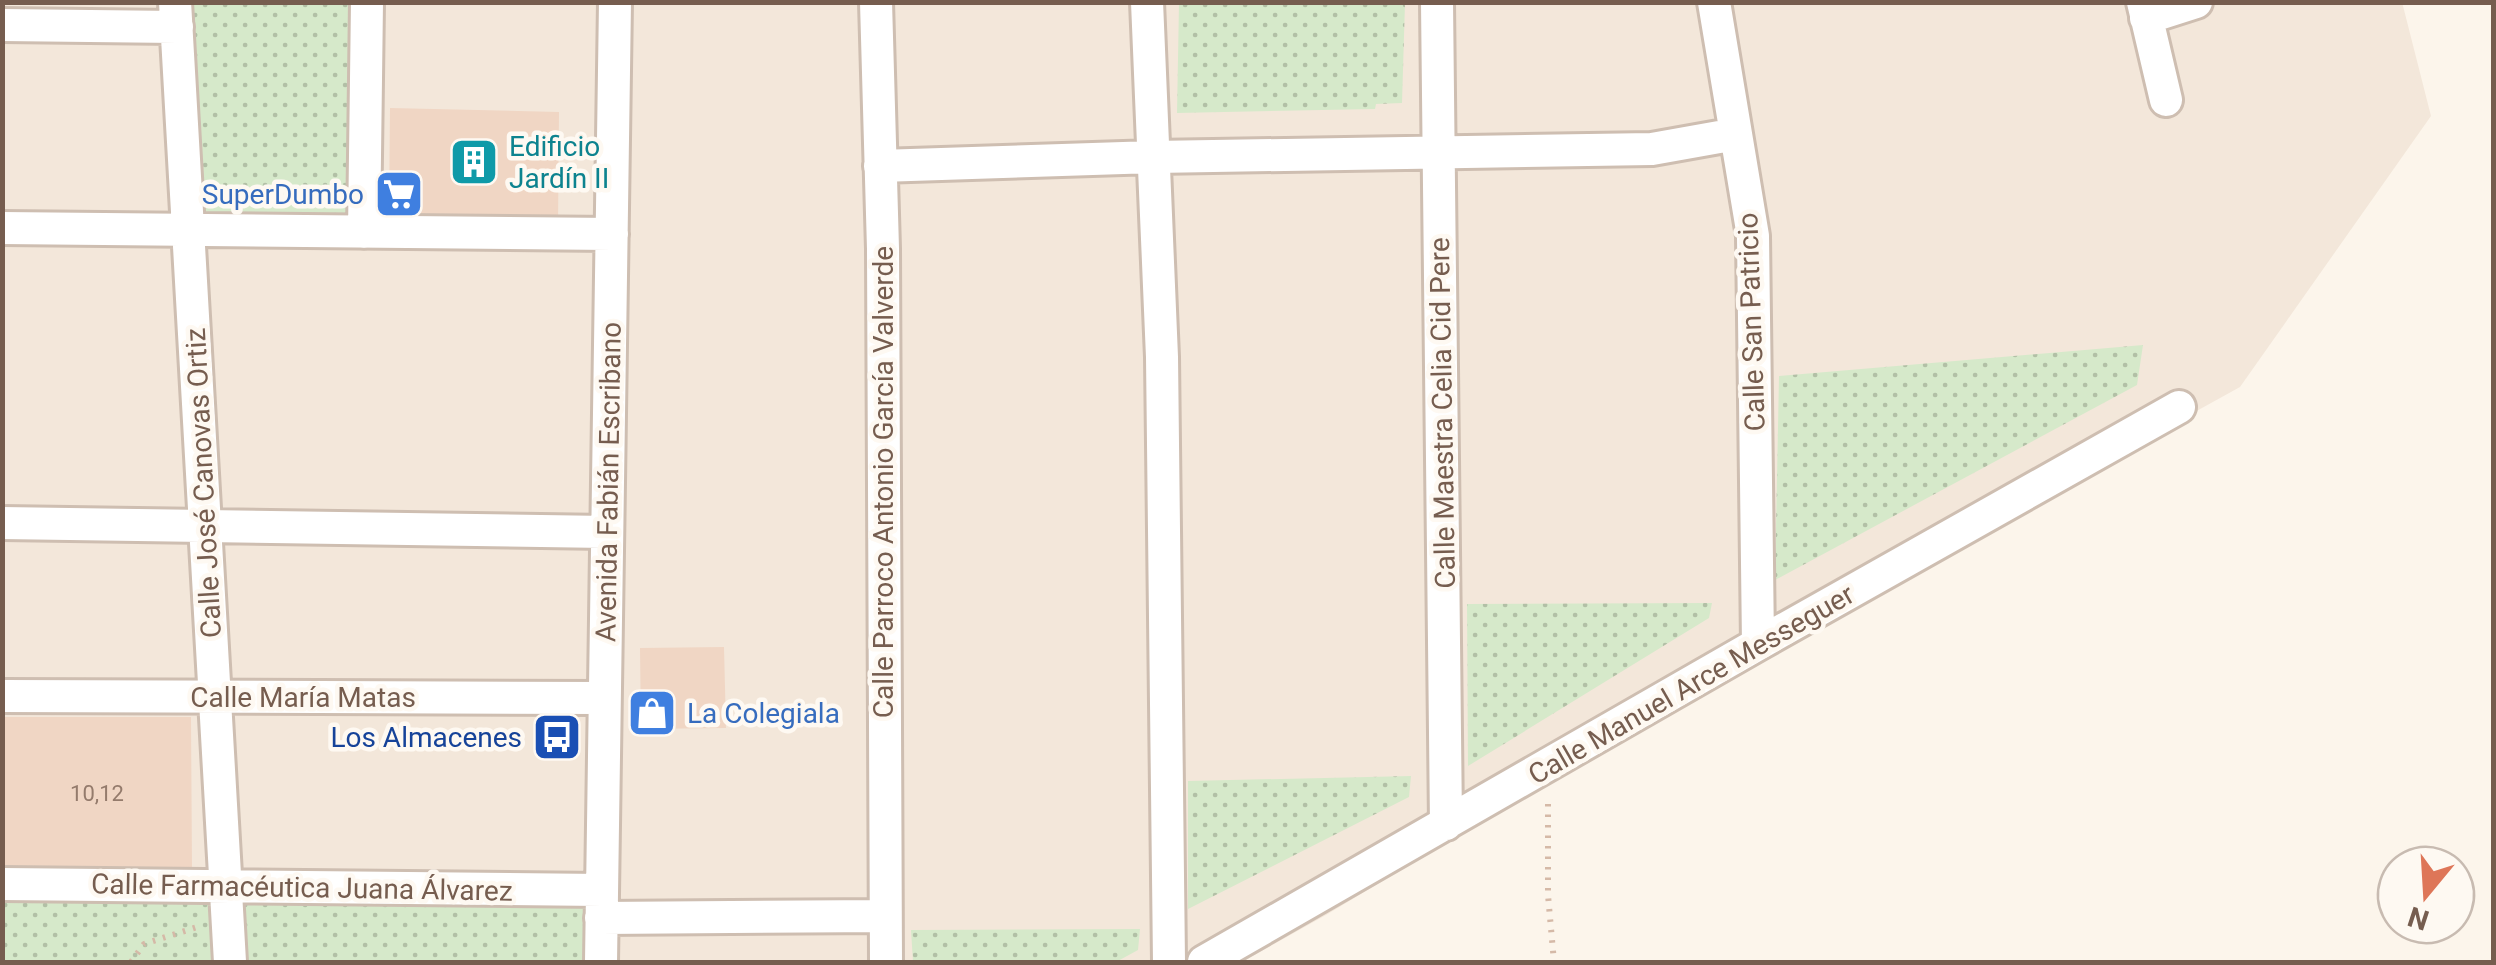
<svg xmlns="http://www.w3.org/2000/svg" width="2496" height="965" font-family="Roboto,sans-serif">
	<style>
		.residential { fill: #f3e7da }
		.park { fill: url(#park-dots) }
		.building { fill: #f0d6c4 }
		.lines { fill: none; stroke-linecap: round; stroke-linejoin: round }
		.minor-casing { stroke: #cebeb1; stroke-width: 38 }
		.path { stroke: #d5b9a7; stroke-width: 6; stroke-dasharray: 2.5 8; stroke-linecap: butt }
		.minor { stroke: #fff; stroke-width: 32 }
		.labels { text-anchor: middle; stroke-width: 9; stroke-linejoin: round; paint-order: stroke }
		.number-label { font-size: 22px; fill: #947b6c }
		.culture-label { font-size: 28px; fill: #0d838f; stroke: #fef9f2; text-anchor: start }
		.shop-label { font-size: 28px; fill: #366cbe; stroke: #fef9f2; text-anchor: end }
		.street-label { font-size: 28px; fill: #765d4f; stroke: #fef9f2 }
		.transit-label { font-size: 28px; fill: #164399; stroke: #fef9f2; text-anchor: end }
	</style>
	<defs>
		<pattern id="park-dots" width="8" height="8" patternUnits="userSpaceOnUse" patternTransform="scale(2.5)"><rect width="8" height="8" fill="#d6e9ca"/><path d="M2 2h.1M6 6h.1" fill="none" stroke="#b2c0a6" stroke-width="1.8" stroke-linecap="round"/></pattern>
	</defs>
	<rect width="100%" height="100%" fill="#fcf5eb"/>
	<!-- residential -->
	<path class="residential" d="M2402,2L2431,116L2240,387L1770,647L1326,915L1242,962H3L2,3Z"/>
	<!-- park -->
	<path class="park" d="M176,3H367L364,232L188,230Z
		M1179,3H1405L1402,103L1376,104L1375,109L1177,113Z
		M2143,345L2137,385L1775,580L1779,376Z
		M1712,603L1709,618L1468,766L1467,604Z
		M1411,776L1409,797L1188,909V781Z
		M3,885L602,890L601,962H3Z
		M1140,929L1138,950L1116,962H913L911,930Z"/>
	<!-- building -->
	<path class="building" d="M390,108L559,112L558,225L393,219L389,211Z
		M724,647L726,728L641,729L640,648Z
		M2,717H191L192,869H2Z"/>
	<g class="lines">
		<!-- minor casing -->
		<g class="minor-casing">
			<path id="minor" d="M175,2L230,962
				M876,2L883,249L886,962
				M1147,2L1162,357L1169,962
				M1437,2L1446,824
				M1714,2L1753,236L1758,644
				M2143,2L2166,100
				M2146,18L2196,2
				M2,25L177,27
				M880,166L1154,157L1652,149L1736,134
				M2,228L612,234
				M364,232L367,2
				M2,523L607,532
				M2,696L604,698
				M2,884L602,890
				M601,918L885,916
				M601,962L615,2
				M1204,962L1758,644L2179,407"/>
		</g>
		<!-- path -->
		<path class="path" d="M1548,804V895L1554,962
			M131,962L144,944L197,927"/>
		<!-- minor -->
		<use href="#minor" class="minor"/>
	</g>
	<!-- icons -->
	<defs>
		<g id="building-square" transform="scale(2.5)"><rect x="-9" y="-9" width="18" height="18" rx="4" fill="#0f9aa8" stroke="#fef9f2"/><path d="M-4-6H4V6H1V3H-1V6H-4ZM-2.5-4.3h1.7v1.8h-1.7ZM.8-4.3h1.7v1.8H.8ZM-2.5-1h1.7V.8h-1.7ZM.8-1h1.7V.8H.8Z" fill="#fff"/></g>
		<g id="supermarket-square" transform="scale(2.5)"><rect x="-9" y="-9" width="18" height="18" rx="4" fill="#3f7fe0" stroke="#fef9f2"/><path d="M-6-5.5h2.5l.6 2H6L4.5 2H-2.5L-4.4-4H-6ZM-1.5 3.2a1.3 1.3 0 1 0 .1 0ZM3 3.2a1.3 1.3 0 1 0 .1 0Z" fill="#fff"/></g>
		<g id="shop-square" transform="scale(2.5)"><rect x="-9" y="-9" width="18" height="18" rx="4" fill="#3f7fe0" stroke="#fef9f2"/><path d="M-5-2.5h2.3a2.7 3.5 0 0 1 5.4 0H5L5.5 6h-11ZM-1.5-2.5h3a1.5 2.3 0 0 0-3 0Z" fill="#fff"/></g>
		<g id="bus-square" transform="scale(2.5)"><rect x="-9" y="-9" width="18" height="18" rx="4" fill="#1a4fb4" stroke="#fef9f2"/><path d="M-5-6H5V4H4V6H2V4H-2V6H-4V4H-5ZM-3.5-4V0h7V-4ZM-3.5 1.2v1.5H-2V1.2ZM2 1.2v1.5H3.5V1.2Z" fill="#fff"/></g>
	</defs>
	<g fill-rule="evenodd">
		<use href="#building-square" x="474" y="162"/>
		<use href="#supermarket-square" x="399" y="194"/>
		<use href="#shop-square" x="652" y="713"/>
		<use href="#bus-square" x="557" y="737"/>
	</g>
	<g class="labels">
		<!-- number labels -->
		<g class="number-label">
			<text x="97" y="801">10,12</text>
		</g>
		<!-- culture labels -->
		<g class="culture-label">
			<text x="509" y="156">Edificio<tspan x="509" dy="32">Jardín II</tspan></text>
		</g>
		<!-- shop labels -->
		<g class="shop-label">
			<text x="364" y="204">SuperDumbo</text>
			<text x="687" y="723" text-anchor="start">La Colegiala</text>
		</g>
		<!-- street labels -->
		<g class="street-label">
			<text transform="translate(1751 322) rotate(-92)" y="10">Calle San Patricio</text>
			<text transform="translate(1442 413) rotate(-91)" y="10">Calle Maestra Celia Cid Pere</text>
			<text transform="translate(608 482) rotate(-89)" y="10">Avenida Fabián Escribano</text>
			<text transform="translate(883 482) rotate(-90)" y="10">Calle Parroco Antonio García Valverde</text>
			<text transform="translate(203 483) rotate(-93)" y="10">Calle José Canovas Ortiz</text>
			<text transform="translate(1691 684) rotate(-30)" y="10">Calle Manuel Arce Messeguer</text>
			<text x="303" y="707">Calle María Matas</text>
			<text transform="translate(302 887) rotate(1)" y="10">Calle Farmacéutica Juana Álvarez</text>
		</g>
		<!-- transit labels -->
		<g class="transit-label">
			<text x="522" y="747">Los Almacenes</text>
		</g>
	</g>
	<!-- border -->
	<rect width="2496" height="965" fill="none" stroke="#765d4f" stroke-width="10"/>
	<!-- north arrow -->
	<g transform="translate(2426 895) rotate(198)"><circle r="48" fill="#fef9f2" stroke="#c8bbb1" stroke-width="2.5"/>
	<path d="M0-8L18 38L0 25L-18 38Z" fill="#de7658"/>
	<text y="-15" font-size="28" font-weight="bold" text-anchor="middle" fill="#765d4f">N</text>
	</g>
</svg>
